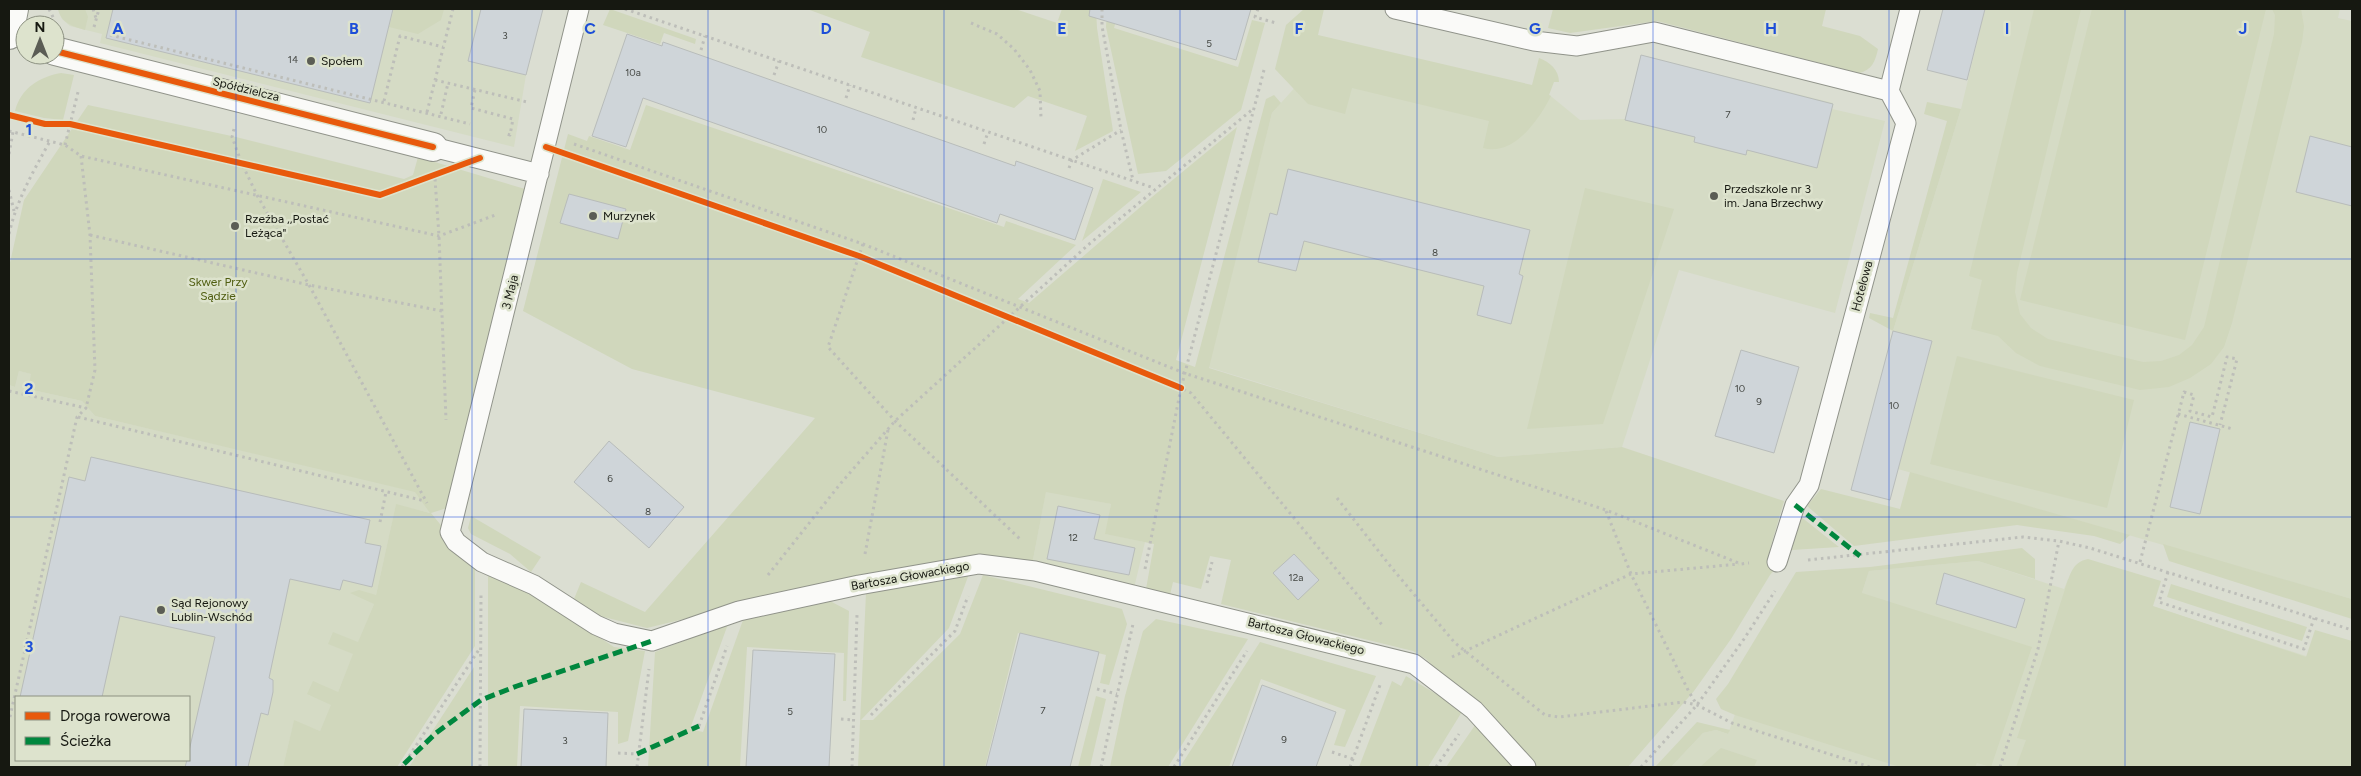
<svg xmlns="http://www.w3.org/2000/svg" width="2361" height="776" font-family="Figtree,sans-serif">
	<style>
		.built { fill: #d5dbc5; fill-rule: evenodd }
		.green { fill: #d0d7bc }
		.building { fill: #cfd5d9; stroke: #b8bcba }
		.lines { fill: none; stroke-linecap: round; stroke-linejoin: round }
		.service-casing { stroke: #90938a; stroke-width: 21 }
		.minor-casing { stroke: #90938a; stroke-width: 30 }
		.path { stroke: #bdbeb9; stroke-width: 3; stroke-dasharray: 2.5 4; stroke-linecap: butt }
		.service { stroke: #fafaf8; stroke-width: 19 }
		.minor { stroke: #fafaf8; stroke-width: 28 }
		.path-bridge { stroke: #bdbeb9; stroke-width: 3; stroke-dasharray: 2.5 4; stroke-linecap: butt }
		.quiet { stroke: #00873e; stroke-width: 5; stroke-dasharray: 10 5; stroke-linecap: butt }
		.cycleway-casing { stroke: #dde3cd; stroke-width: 9 }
		.cycleway { stroke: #e8590c; stroke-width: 6 }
		.grid { fill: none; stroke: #1d4ed8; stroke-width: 1; stroke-opacity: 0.55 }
		.poi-dot { fill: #5b5d55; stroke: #dde3cd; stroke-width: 2 }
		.labels { text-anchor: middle; stroke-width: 5; stroke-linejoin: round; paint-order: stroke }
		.number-label { font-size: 10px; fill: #444743 }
		.poi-label { font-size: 12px; fill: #161811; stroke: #dde3cd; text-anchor: start }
		.street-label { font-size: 12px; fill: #161811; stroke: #dde3cd }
		.park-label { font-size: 12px; fill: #505e11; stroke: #dde3cd }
		.grid-label { font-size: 16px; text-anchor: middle; font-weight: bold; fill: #1d4ed8; stroke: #dde3cd; stroke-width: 5; stroke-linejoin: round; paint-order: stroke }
	</style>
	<rect width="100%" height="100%" fill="#dbded2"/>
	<!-- built -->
	<path class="built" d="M58,9H481L468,61L526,75L514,147L100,43L102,34L70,26L62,19Z
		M1985,9H2340L2338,18L2352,21V599L1898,469L1932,341L1893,331L1961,109Z
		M1324,55L1547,93L1580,120L1625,119L1641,55L1833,103L1832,109L1885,121L1835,313L1679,270L1622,447L1498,457L1208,367L1272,113Z
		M19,371L32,374L28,389L82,401L95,416L415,491L431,513L396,505L374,604L338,692L320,731L294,721L283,767H9V385L15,387ZM16,697H189V760H16Z
		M1046,491L1111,504L1106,534L1145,542L1134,588L1032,565Z
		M1978,561L2064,589L2068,579L2352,671V767H1671L1703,733L1716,730L1728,734L1739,703L1862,593L1869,571Z"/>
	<!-- green -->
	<path class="green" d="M58,9H85L88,17L85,30C72,26 61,23 58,9Z
		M394,9H444L441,20L418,34L389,27Z
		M610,9L696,39L695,44L664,33L660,44L603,25Z
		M807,9H1015L1057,23L1062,9H1096L1097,28L1113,131L1075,151L1087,116L1028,96L1014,108L861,57L870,32Z
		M1107,9H1119L1114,28L1238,67L1252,20L1265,23L1241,110L1166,171L1138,174L1106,27Z
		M1304,9H1324L1318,35L1532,85L1539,58C1550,62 1559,70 1559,82H1554L1549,95L1551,96C1538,121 1514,156 1483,148L1489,121L1352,88L1345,114L1308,104L1275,69L1286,25Z
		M1553,9H1826L1822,26L1860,36L1878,49C1875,62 1872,70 1859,73L1657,21L1570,33L1548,28Z
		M2034,9H2081L2017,273L2015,292L2020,314L2031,328L2048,339L2143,362L2161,361L2179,355L2192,345L2204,327L2274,34L2275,15L2272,9H2301L2304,26L2302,42L2232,323L2224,347L2211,364L2190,378L2169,387L2140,390L2040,366L2016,353L1998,336L1971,329L1982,280L1969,276Z
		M2092,9H2266L2185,340L2020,300Z
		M61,73L74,75L63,120L44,118L15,111C21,88 39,77 61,73Z
		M1274,95L1281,103L1272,113L1209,368L1498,457L1622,447L1784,501L1770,549H1792L1800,516L1839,547L1792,550L1770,575L1731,639L1694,691L1628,767H1533L1426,659L1413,651L1221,604L1231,560L1210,556L1201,589L1173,582L1170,595L1146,589L1154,544L1105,534L1111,504L1046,492L1032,565L733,607L647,628L596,615L574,599L581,582L645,612L815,418L632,369L523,311L568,134L587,141L589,136L630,150L646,105L1004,227L1006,221L1076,245L1018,299L1029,303L1152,197L1237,127L1176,360L1195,367L1266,99Z
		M1927,102L1961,109L1893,331L1869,318L1870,313L1893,318L1947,121L1924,114Z
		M88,105L236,137L404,179L413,175L418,157L525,189L447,508L431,513L475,567V646L397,767H283L294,720L320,731L331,705L307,694L313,681L338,692L353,654L328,644L333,632L358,642L374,604L350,593L359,590L376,595L396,504L430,513L415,492L95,416L82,401L28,389L31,374L19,371L15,387L9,385V267L24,200Z
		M1103,179L1141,192L1082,241Z
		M1585,188L1674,209L1603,424L1527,429Z
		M1957,356L2134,400L2107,508L1930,464Z
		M1910,472L2130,535L2120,544L2094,536L2017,525L1854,546L1807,506L1821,489L1900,509Z
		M471,516L541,557L531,572L510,554L471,534L468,528Z
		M2163,544L2352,599V619L2169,561Z
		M2022,548L2035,559V579L1978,561L1869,571L1862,593L2032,647L1991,767L1977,763L1975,767H1900L1735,715L1721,709L1716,699L1728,684L1796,572L1870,567Z
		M2088,559L2161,581L2153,606L2306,657L2315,630L2352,641V767H2016L2026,740L2017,738L2065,589C2070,575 2072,562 2088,559Z
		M488,574L528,590L614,647L645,651L628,741L618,744V712L520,706L517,767H488Z
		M969,574L949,628L861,720H873L960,634L983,575L1122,609L1127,624L1109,685L1100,683L1106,655L1018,633L985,767H858L866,593Z
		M2171,584L2307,627L2302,641L2167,597Z
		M830,601L849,611L846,701H843L844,653L747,647L740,767H648L655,652L728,624L690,729L703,732L743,620Z
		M1156,619L1248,639L1168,767H1110L1125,696L1143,631Z
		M1260,642L1376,676L1345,747L1334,745L1346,710L1261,679L1229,767H1180Z
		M474,667L473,767H409Z
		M1406,676L1463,710L1428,767H1359L1392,681L1401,686Z
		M1096,696L1106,699L1090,767H1078Z
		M1478,721L1518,767H1446Z
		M1697,722L1730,730L1728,734L1716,730L1703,733L1671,767H1655Z
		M1721,748L1757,760L1754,767H1700Z"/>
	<!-- building -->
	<path class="building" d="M113,9H393L370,103L106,38Z
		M481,9H543L526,75L468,61Z
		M1090,9H1251L1236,60L1089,16Z
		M1943,9H1985L1967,80L1927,70Z
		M627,34L662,46L663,42L1015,166L1016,161L1093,188L1075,240L1000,214L997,223L643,98L626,147L592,136Z
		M1641,55L1833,104L1817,168L1747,150L1746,155L1694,142L1695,137L1625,120Z
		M2310,136L2352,147V206L2296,192Z
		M1288,169L1530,230L1519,274L1523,276L1511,324L1477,315L1484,286L1304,241L1296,271L1258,262L1270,213L1277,215Z
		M569,194L626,209L618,239L560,223Z
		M1893,331L1932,341L1890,500L1851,490Z
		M1741,350L1799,367L1774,453L1715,436Z
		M2190,422L2220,429L2200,514L2170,507Z
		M609,441L684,507L649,548L574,482Z
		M91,457L370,520L365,543L381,546L372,587L343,580L340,590L290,579L269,678L273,680V692L268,715L261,713L248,767H185L187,760H189V751L215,637L120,616L102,697H20L69,477L85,481Z
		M1058,506L1100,515L1094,539L1135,548L1129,575L1047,559Z
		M1294,554L1319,580L1298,600L1273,573Z
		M1944,573L2025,599L2016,628L1936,604Z
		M1020,633L1099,652L1070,767H986Z
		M753,650L835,654L829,767H746Z
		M1262,685L1336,712L1316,767H1232Z
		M524,709L608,713L606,767H521Z"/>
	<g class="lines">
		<!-- service casing -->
		<g class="service-casing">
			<path id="service" d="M579,9L450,532L456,542L482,562L534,585L596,625L614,633L652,641L739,611L859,585L979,564L1035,571L1414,664L1474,710L1526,767
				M1395,9L1534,41L1577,46L1654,32L1889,91
				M433,147L539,174
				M1777,562L1795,505L1809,485L1906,123L1889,91L1910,9"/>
		</g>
		<!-- minor casing -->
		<g class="minor-casing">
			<path id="minor" d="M9,35L14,9
				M55,51L433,147"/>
		</g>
		<!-- path -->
		<path class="path" d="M49,9L54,19
			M93,9L96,18
			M625,9L1154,188
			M1102,9V26L1121,130L1133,180
			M1258,9L1255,17L1276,23
			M971,23L997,34L1014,49L1030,70L1040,91L1041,118
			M94,27L99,9
			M701,50L705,36
			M1264,70L1181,388L1191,393L1383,626
			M774,75L779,61
			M435,80L527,102
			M475,90L471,108L513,119L510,135L507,134
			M846,98L850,85
			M384,101L400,36L443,47
			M427,112L453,9
			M441,114L448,83
			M913,120L916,108
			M234,129L232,137L242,164L258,197L309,285L427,503
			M9,131L65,145L81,156L439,236L498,214
			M574,144L863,244L1184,373L1606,510L1741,564L1749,563
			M984,144L988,132
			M65,145L78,92
			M9,154L13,132
			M81,156L90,235L95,370L86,408
			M1069,168L1072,160L1121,130
			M435,179L439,236L446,420
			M9,190L14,211
			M9,234C17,199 33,172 50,141
			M90,235L309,285L442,311
			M863,244L828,347L895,421L1020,539
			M9,391L86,408L77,417L9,721
			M2178,414L2233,429
			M78,417L425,501
			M1337,498L1391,567L1455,643L1545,715L1559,717L1683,702L1697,705L1732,723L1870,767
			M1606,511L1631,574L1689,692L1697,705
			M380,522L386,492
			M865,554L888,430
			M1808,560L2023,537L2059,541L2090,548L2352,630
			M2140,562L2184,392L2194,395L2190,411L2212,417L2227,357L2237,359L2220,425
			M1145,569L1181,388
			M2168,572L2159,602L2304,649L2314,618
			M768,575L841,483L895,421L1088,245L1253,109
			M1207,583L1212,562
			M1452,657L1631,574L1739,564
			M1097,689L1117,694
			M871,715L955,631L968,596
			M841,719L853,720
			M699,726L727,646
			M1332,752L1353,759
			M618,753L637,754
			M402,767L480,648
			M480,767L481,593
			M637,767L649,669
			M852,767L857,615
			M1101,767L1133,624
			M1174,767L1247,651
			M1350,767L1380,685
			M1436,767L1459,734
			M1641,767L1697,705L1744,639L1775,591
			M2000,767L2038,649L2059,541"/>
		<!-- service -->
		<use href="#service" class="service"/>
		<!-- minor -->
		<use href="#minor" class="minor"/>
		<!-- path-bridge -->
		<path class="path-bridge" d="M110,35L470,124"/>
		<!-- quiet -->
		<path class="quiet" d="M1795,505L1860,556
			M637,754L699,726
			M404,764L436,733L481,700L517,686L652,641"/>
		<!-- cycleway casing -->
		<g class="cycleway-casing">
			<path id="cycleway" d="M55,51L433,147
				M9,115L45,124H70L380,195L480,158
				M546,147L859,256L1181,388"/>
		</g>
		<!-- cycleway -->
		<use href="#cycleway" class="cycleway"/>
	</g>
	<!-- grid -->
	<path class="grid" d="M236,9V767M472,9V767M708,9V767M944,9V767M1180,9V767M1417,9V767M1653,9V767M1889,9V767M2125,9V767M9,259H2352M9,517H2352"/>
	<!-- markers -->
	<g class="poi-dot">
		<circle cx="311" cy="61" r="5"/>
		<circle cx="1714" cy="196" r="5"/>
		<circle cx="593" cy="216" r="5"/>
		<circle cx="235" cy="226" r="5"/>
		<circle cx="161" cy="610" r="5"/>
	</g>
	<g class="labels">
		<!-- number labels -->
		<g class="number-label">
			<text x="505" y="39">3</text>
			<text x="1209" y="47">5</text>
			<text x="293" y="63">14</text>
			<text x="633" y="76">10a</text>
			<text x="1728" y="118">7</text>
			<text x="822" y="133">10</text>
			<text x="1435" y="256">8</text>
			<text x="1740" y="392">10</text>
			<text x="1759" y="405">9</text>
			<text x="1894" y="409">10</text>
			<text x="610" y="482">6</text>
			<text x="648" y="515">8</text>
			<text x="1073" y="541">12</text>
			<text x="1296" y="581">12a</text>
			<text x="1043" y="714">7</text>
			<text x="790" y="715">5</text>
			<text x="1284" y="743">9</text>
			<text x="565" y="744">3</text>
		</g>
		<!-- poi labels -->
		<g class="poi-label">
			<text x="321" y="65">Społem</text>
			<text x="1724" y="193">Przedszkole nr 3<tspan x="1724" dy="14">im. Jana Brzechwy</tspan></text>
			<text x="603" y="220">Murzynek</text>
			<text x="245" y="223">Rzeźba ,,Postać<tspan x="245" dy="14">Leżąca"</tspan></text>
			<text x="171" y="607">Sąd Rejonowy<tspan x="171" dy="14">Lublin-Wschód</tspan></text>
		</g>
		<!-- street labels -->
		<g class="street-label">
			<text transform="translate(246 89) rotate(14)" y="4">Spółdzielcza</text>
			<text transform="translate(1862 286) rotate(-75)" y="4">Hotelowa</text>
			<text transform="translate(510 292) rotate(-76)" y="4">3 Maja</text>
			<text transform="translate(910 576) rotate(-10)" y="4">Bartosza Głowackiego</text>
			<text transform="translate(1306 636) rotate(14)" y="4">Bartosza Głowackiego</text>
		</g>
		<!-- park labels -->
		<g class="park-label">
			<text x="218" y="286">Skwer Przy<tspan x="218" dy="14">Sądzie</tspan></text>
		</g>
	</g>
	<g class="grid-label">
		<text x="118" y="34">A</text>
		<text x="354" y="34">B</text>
		<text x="590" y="34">C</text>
		<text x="826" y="34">D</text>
		<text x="1062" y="34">E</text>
		<text x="1299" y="34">F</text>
		<text x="1535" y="34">G</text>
		<text x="1771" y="34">H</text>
		<text x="2007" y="34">I</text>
		<text x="2243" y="34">J</text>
		<text x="29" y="135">1</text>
		<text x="29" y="394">2</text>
		<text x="29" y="652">3</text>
	</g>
	<!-- border -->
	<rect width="2361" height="776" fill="none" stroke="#161811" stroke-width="20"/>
	<!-- legend -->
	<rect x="15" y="696" width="175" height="65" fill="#dde3cd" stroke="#8d9282"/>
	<rect x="25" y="712" width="25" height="8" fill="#e8590c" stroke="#8d9282"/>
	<text x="60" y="721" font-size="15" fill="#161811">Droga rowerowa</text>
	<rect x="25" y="737" width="25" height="8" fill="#00873e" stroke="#8d9282"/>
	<text x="60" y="746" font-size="15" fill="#161811">Ścieżka</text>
	<!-- north arrow -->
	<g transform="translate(40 40)"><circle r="24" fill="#dde3cd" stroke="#8d9282"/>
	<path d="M0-4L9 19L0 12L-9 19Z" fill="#5b5d55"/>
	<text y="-8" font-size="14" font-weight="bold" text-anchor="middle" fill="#161811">N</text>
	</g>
</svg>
